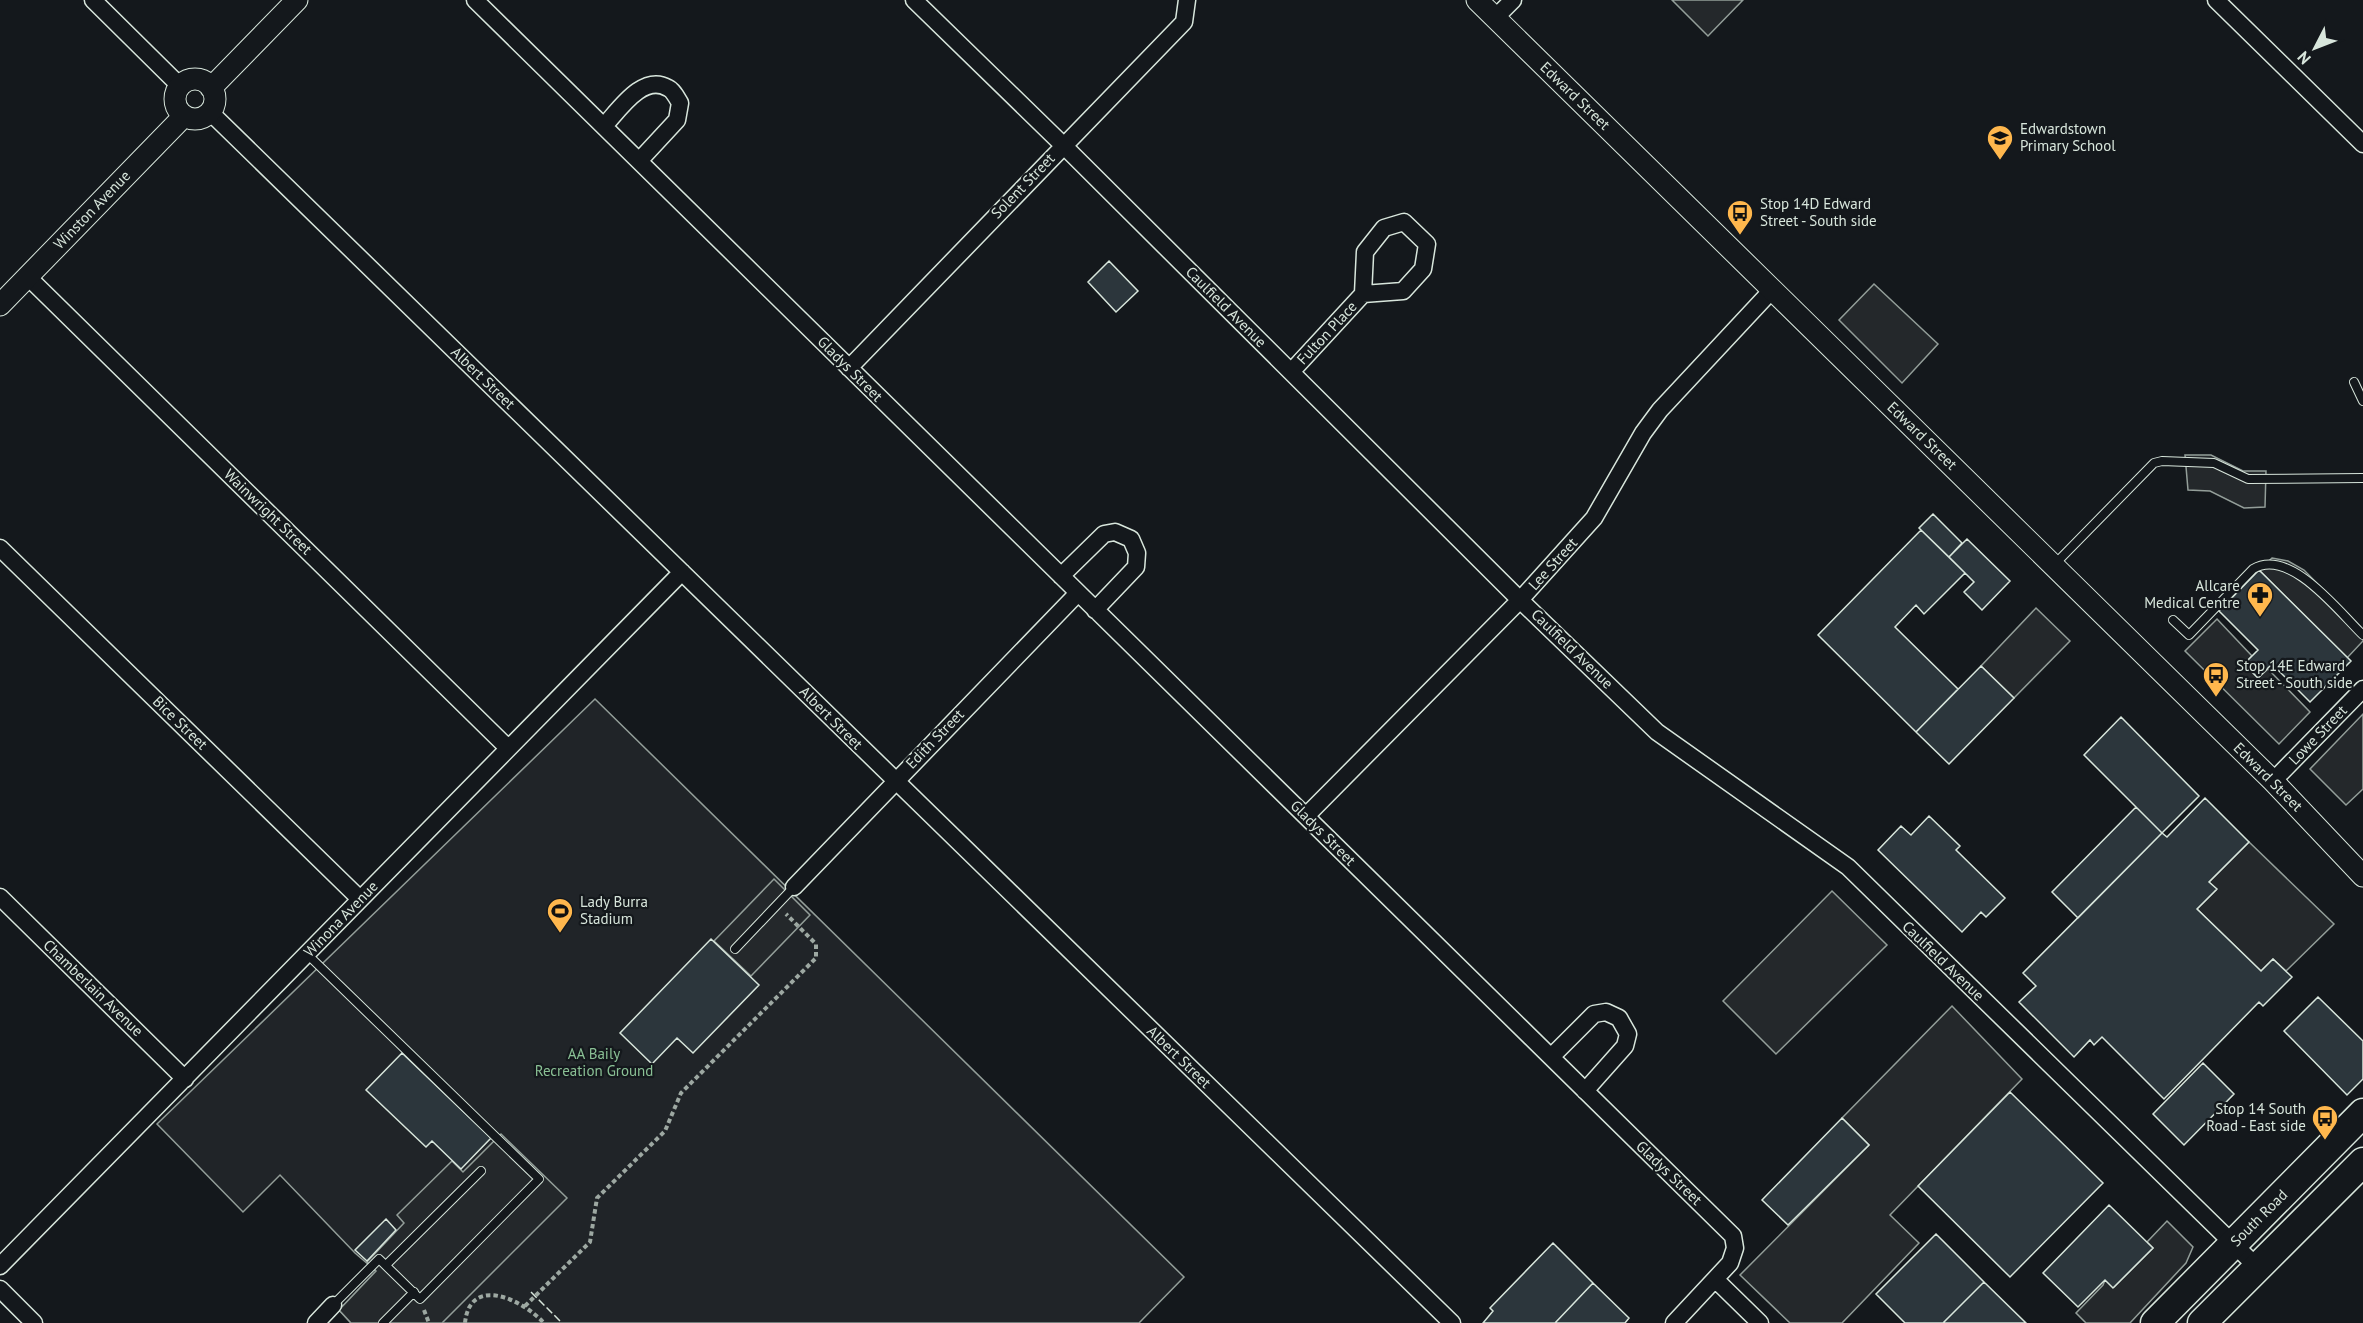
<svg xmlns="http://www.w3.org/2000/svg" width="2363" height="1323" font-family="'PT Sans',sans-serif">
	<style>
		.green { fill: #202428; stroke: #939e99; stroke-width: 1.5 }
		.parking { fill: #24282b; stroke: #939e99; stroke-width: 1.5 }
		.building { fill: #2c363c; stroke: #d8e6dc; stroke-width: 1.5 }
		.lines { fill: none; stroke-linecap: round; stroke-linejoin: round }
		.service-casing { stroke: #d8e6dc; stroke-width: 10 }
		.minor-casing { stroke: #d8e6dc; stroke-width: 19 }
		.tertiary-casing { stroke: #d8e6dc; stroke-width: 23 }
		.trunk-casing { stroke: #d8e6dc; stroke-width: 31 }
		.path { stroke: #9da8a2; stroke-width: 4; stroke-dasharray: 4.5 3; stroke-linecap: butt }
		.service { stroke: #14181c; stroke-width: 8 }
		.minor { stroke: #14181c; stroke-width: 16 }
		.tertiary { stroke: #14181c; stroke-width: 21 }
		.trunk { stroke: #14181c; stroke-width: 28 }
		.fence { stroke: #d8e6dc; stroke-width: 1.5; stroke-dasharray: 8 3; stroke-linecap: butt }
		.labels { text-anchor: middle; stroke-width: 4.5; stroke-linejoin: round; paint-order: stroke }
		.street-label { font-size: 15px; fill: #d8e6dc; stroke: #14181c }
		.poi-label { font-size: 15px; fill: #d8e6dc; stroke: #14181c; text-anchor: start }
		.park-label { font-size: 15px; fill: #8ac095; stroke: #14181c }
	</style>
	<rect width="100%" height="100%" fill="#14181c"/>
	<!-- green -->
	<path class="green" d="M595,699L1184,1277L1139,1323H351L339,1310L376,1271L355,1253L280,1175L243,1212L157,1124Z"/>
	<!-- parking -->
	<path class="parking" d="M1672,0H1743L1708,36Z
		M1874,284L1938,344L1902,383L1839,320Z
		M2185,455H2211L2243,471H2266L2265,507L2244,508L2210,491L2188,490Z
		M2272,558L2288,561L2304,570L2363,630V641L2347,658L2259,570Z
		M2036,608L2070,641L2014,698L1981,666Z
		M2217,619L2252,656L2244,664L2258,678L2268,669L2310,712L2279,744L2185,651Z
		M2363,714V789L2346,805L2310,769Z
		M2249,842L2334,924L2286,971L2273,959L2261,971L2197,909L2216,890L2209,882Z
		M774,879L810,915L751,976L714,941Z
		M1832,891L1887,945L1776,1054L1723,1001Z
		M1952,1006L2022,1079L1890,1215L1919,1243L1842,1323H1790L1740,1275L1869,1145L1842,1118Z
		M501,1134L567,1198L442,1323H351L339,1310L376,1271L367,1262L404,1223L397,1215L452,1161L463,1172Z
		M2167,1221L2193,1247L2186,1263L2130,1323H2086L2076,1313L2103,1285L2105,1280L2114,1287L2153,1248L2147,1242Z"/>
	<!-- building -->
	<path class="building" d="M1109,261L1138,291L1116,312L1088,282Z
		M1933,514L1962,543L1949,557L1919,528Z
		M1921,530L1965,573L1924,614L1916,605L1895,627L1958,689L1916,732L1818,635Z
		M1967,539L2010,581L1982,610L1964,592L1974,582L1949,557Z
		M2259,570L2351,661L2310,702L2272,664L2258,678L2244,664L2258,650L2219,611Z
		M1981,666L2014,698L1949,764L1916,732Z
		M2121,717L2199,796L2162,833L2084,755Z
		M2205,798L2249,842L2209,882L2217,889L2197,909L2261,971L2273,959L2292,977L2263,1006L2259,1002L2164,1099L2102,1037L2094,1045L2090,1040L2074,1057L2019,1002L2036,986L2023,973L2162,833L2167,837Z
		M2136,807L2162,833L2078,918L2052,892Z
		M1929,816L1960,846L1956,850L2005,898L1986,917L1981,912L1962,932L1878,850L1901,826L1911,835Z
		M711,939L759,985L693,1053L677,1038L652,1064L620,1033Z
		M2318,997L2363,1041V1079L2347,1095L2284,1031Z
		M402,1053L491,1138L461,1169L432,1141L426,1147L366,1090Z
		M2203,1063L2234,1094L2184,1145L2153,1114Z
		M2010,1092L2103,1183L2010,1277L1918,1186Z
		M1842,1118L1869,1145L1788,1225L1762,1200Z
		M2109,1205L2153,1248L2113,1288L2105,1280L2078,1307L2043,1273Z
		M386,1219L396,1230L367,1261L355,1250Z
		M1936,1234L1984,1282L1943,1323H1905L1876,1294Z
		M1553,1243L1593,1283L1555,1323H1483L1493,1311L1490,1308Z
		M1984,1282L2026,1323H1943Z
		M1593,1283L1629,1318L1625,1323H1555Z"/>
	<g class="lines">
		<!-- service casing -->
		<g class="service-casing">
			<path id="service" d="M2354,382L2363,401
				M2054,565L2154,463L2162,461L2214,463L2248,479L2363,478
				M2173,620L2189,635L2253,569C2290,547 2339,612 2363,635
				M735,949L794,887
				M307,954L539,1179L420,1299L379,1259L333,1305
				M386,1265L481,1171
				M383,1323L414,1292"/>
		</g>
		<!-- minor casing -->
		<g class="minor-casing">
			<path id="minor" d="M93,0L180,86
				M475,0L1733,1236L1735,1248L1730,1263L1674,1323
				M914,0L1063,145L1520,600L1657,732L1848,867L2257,1267
				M2216,0L2363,144
				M1495,18L1513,0
				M210,112L1452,1323
				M604,126C619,110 643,73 668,88C673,90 677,98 680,103L677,120L639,161
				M28,277L508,748
				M849,368L1184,22L1187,0
				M1291,372L1363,294L1365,252L1384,228L1404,222L1427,244L1423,269L1403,291L1363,294
				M0,548L360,899
				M1061,576L1104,534L1115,532L1131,539L1137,553L1136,567L1095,610
				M2273,781L2363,689
				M1306,816L1520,600L1594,518L1643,433L1660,410L1772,290
				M794,887L1078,593
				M0,897L185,1079
				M1551,1057L1594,1014L1606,1012L1619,1018L1628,1034L1625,1046L1585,1091
				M0,1266L682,572
				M1716,1280L1760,1323
				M0,1289L34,1323
				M316,1323L333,1305"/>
		</g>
		<!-- tertiary casing -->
		<g class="tertiary-casing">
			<path id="tertiary" d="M1477,0L2273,781L2363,876
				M175 99a20 20 0 1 1 40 0a20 20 0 1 1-40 0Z
				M211,88L297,0
				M0,305L184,116"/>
		</g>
		<!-- trunk casing -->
		<g class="trunk-casing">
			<path id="trunk" d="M2155,1323L2363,1113
				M2202,1323L2363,1162"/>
		</g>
		<!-- path -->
		<path class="path" d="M525,1306L590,1242L597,1198L665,1131L681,1093L816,958V944L786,914
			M424,1310L429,1323
			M465,1323C470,1274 523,1300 544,1323"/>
		<!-- service -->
		<use href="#service" class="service"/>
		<!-- minor -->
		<use href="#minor" class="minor"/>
		<!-- tertiary -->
		<use href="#tertiary" class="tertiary"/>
		<!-- trunk -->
		<use href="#trunk" class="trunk"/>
		<!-- fence -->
		<path class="fence" d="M531,1292L562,1323"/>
	</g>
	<!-- icons -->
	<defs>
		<g id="school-pin" transform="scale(1.35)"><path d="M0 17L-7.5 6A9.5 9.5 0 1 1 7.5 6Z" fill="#ffb74d" stroke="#14181c"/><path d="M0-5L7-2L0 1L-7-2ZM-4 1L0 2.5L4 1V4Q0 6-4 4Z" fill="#111"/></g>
		<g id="bus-pin" transform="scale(1.35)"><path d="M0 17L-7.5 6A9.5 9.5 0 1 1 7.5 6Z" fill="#ffb74d" stroke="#14181c"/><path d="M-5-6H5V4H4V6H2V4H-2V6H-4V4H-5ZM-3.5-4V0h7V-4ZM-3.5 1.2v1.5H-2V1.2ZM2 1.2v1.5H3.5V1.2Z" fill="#111"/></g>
		<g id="pharmacy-pin" transform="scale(1.35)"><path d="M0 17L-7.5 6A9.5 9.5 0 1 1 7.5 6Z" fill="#ffb74d" stroke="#14181c"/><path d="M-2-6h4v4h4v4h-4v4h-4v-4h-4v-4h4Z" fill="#111"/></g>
		<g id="stadium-pin" transform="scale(1.35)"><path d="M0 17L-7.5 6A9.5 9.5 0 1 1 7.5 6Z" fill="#ffb74d" stroke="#14181c"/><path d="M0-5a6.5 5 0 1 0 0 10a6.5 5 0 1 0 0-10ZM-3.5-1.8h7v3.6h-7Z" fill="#111"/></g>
	</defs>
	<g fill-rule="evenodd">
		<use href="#school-pin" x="2000" y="138"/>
		<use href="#bus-pin" x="1740" y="213"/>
		<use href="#pharmacy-pin" x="2260" y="595"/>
		<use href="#bus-pin" x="2216" y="675"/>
		<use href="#stadium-pin" x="560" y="911"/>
		<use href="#bus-pin" x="2325" y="1118"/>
	</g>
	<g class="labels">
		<!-- street labels -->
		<g class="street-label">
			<text transform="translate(1575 96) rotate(44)" y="5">Edward Street</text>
			<text transform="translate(1023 186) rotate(-46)" y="5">Solent Street</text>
			<text transform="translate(92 210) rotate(-46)" y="5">Winston Avenue</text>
			<text transform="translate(1226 307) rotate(45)" y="5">Caulfield Avenue</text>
			<text transform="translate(1327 333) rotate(-47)" y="5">Fulton Place</text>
			<text transform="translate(850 369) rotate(45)" y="5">Gladys Street</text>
			<text transform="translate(483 378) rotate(44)" y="5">Albert Street</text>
			<text transform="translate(1922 436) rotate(44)" y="5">Edward Street</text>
			<text transform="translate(268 512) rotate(44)" y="5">Wainwright Street</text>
			<text transform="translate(1553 564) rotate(-48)" y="5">Lee Street</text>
			<text transform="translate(1572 649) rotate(44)" y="5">Caulfield Avenue</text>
			<text transform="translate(831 718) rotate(45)" y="5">Albert Street</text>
			<text transform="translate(180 723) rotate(44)" y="5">Bice Street</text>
			<text transform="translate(2318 735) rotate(-46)" y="5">Lowe Street</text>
			<text transform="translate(935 739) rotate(-46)" y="5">Edith Street</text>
			<text transform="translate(2268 777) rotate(45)" y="5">Edward Street</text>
			<text transform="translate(1323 833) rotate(45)" y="5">Gladys Street</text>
			<text transform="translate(341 919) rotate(-46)" y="5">Winona Avenue</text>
			<text transform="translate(1943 961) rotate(44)" y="5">Caulfield Avenue</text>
			<text transform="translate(93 988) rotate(44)" y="5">Chamberlain Avenue</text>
			<text transform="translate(1179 1057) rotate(44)" y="5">Albert Street</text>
			<text transform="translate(1669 1173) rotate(44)" y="5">Gladys Street</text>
			<text transform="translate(2259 1218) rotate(-45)" y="5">South Road</text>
		</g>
		<!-- poi labels -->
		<g class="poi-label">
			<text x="2020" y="134">Edwardstown<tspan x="2020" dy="17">Primary School</tspan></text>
			<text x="1760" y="209">Stop 14D Edward<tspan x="1760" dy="17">Street - South side</tspan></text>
			<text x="2240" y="591" text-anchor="end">Allcare<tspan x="2240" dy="17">Medical Centre</tspan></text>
			<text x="2236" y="671">Stop 14E Edward<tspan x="2236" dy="17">Street - South side</tspan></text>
			<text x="580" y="907">Lady Burra<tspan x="580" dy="17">Stadium</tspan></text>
			<text x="2306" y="1114" text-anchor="end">Stop 14 South<tspan x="2306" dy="17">Road - East side</tspan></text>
		</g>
		<!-- park labels -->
		<g class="park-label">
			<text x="594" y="1059">AA Baily<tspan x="594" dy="17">Recreation Ground</tspan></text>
		</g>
	</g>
	<!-- north arrow -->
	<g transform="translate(2315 48) rotate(228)" stroke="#14181c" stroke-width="4.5" paint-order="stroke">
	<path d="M0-4.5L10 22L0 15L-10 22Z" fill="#d8e6dc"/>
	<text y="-9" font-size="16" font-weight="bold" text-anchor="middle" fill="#d8e6dc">N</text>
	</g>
</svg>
